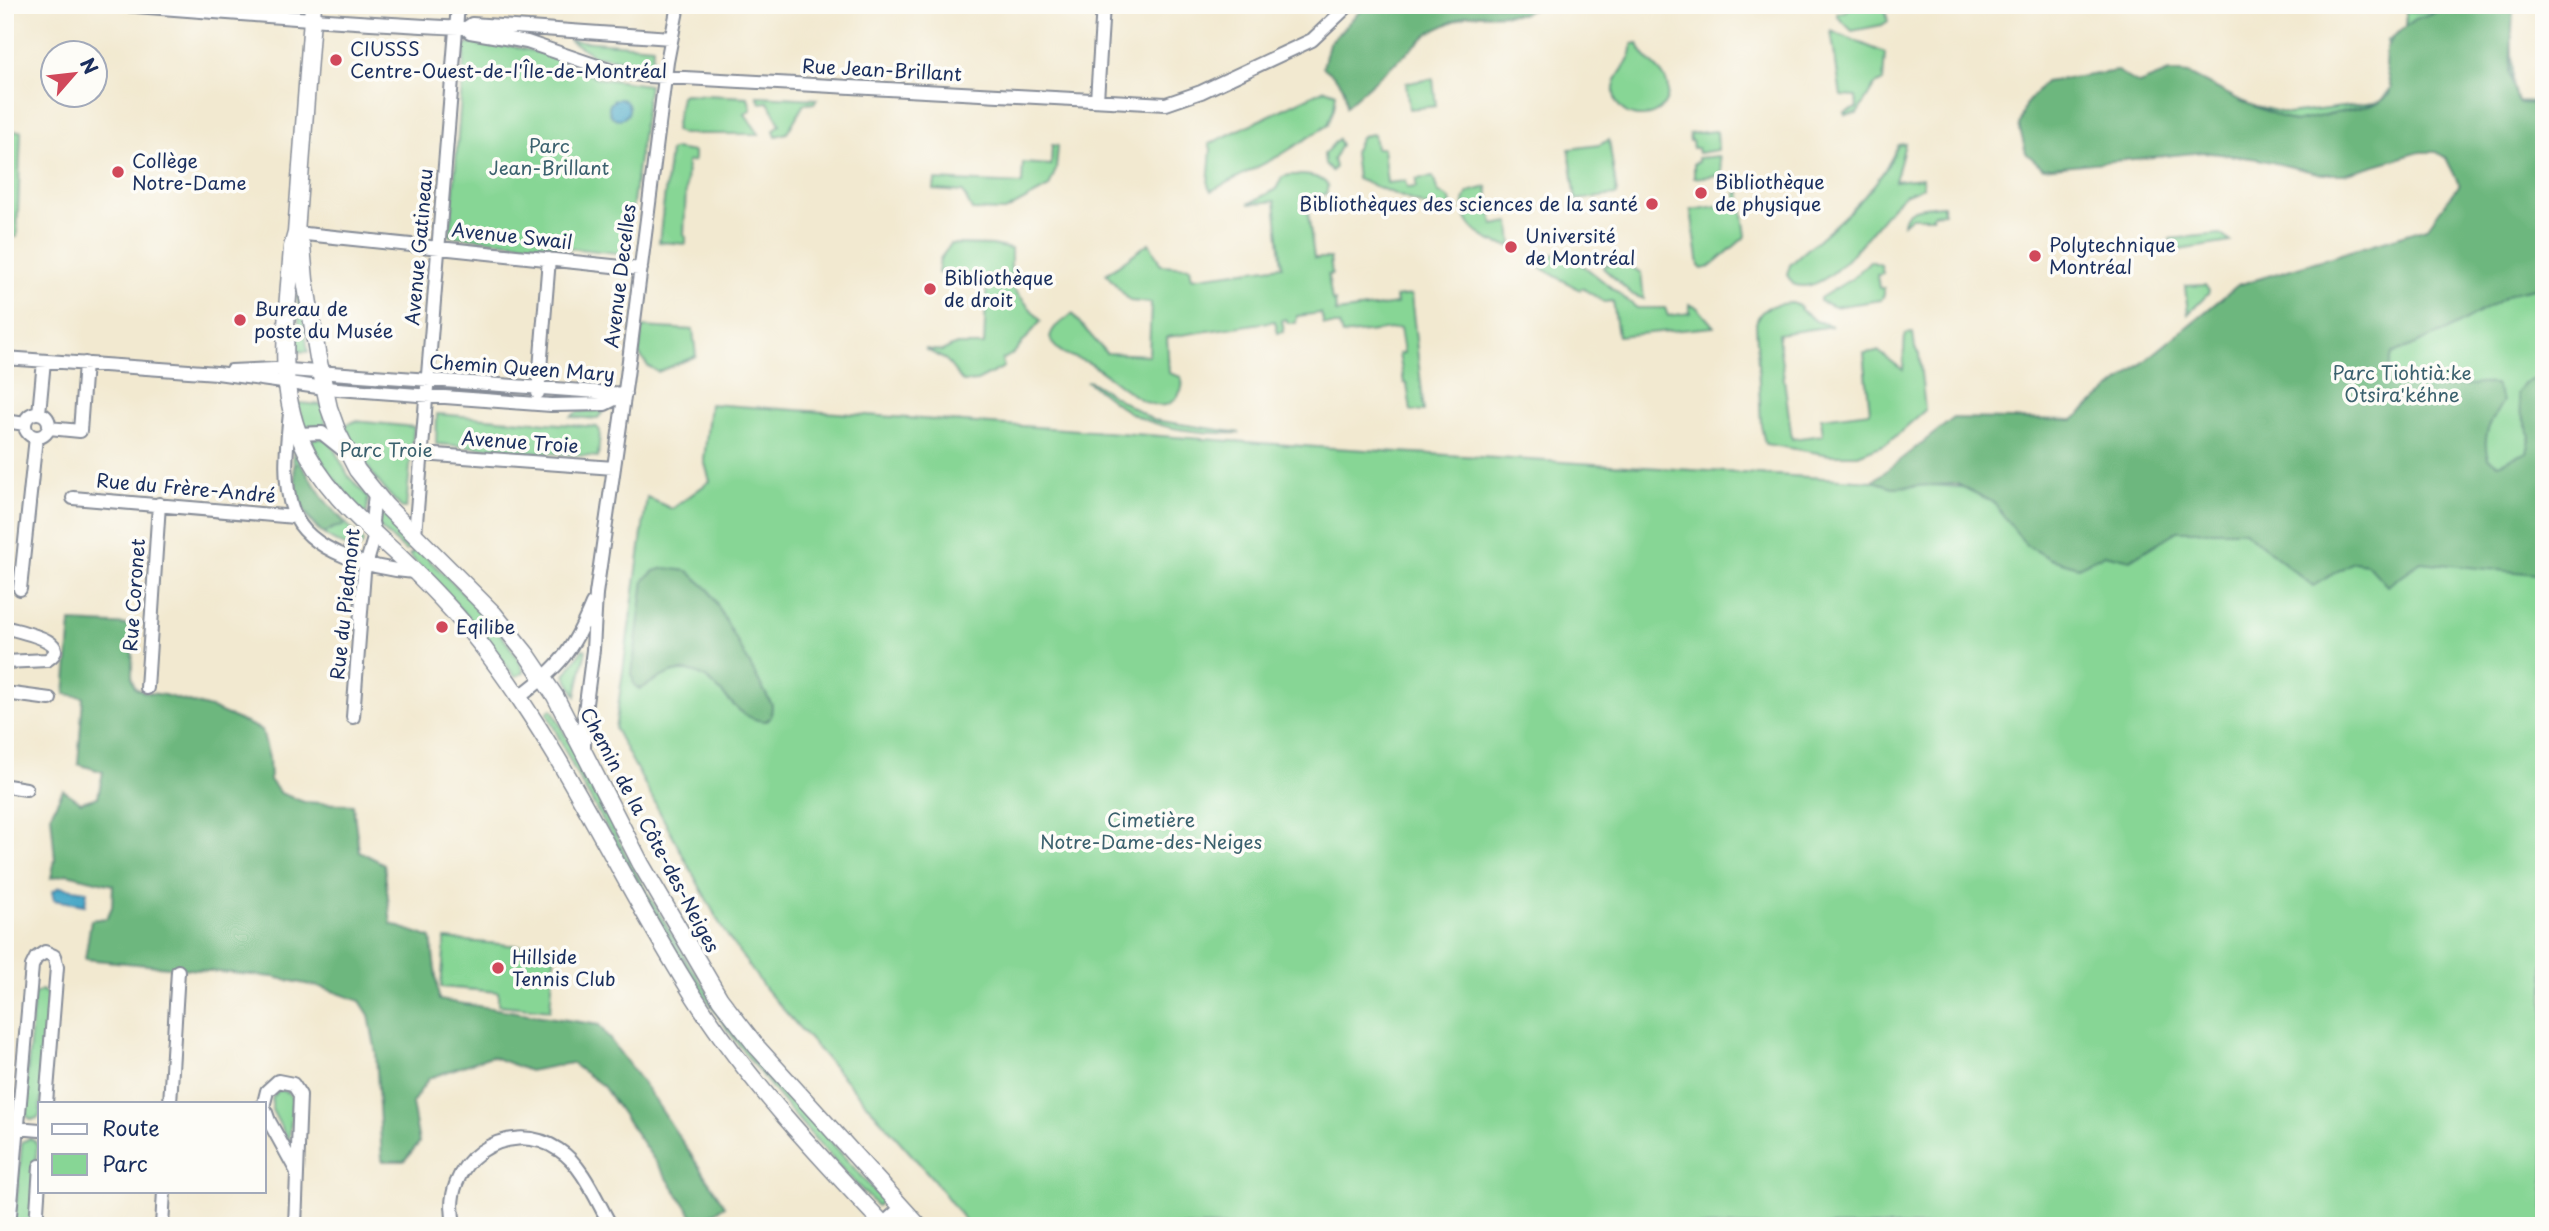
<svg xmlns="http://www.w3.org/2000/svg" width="2549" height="1231" font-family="'Playpen Sans',sans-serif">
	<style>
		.green { fill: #87d695; stroke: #51827a; stroke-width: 2 }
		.forest { fill: #6db77e; stroke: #44736e; stroke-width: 2 }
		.water { fill: #48a8c7; stroke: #326c92; stroke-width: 2 }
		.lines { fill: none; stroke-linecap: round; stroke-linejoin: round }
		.minor-casing { stroke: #868c97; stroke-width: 16 }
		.major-casing { stroke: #868c97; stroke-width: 19 }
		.minor { stroke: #fff; stroke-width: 12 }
		.major { stroke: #fff; stroke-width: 16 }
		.poi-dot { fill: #d1495b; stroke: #fdfcf7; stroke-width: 2.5 }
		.labels { text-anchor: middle; stroke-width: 7; stroke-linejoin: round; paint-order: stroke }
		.poi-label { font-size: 19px; fill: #1b2f5e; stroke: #fdfcf7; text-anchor: start }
		.street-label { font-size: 19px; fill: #1b2f5e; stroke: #fdfcf7 }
		.park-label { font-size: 19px; fill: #3b616e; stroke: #fdfcf7 }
	</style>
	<rect width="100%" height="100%" fill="#fdfcf7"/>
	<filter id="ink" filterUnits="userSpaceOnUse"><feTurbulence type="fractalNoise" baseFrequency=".0143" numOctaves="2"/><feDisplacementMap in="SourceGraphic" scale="14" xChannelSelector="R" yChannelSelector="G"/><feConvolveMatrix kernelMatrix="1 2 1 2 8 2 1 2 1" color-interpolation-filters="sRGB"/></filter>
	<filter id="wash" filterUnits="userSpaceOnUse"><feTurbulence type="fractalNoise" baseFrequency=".00686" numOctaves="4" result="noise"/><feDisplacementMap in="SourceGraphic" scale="28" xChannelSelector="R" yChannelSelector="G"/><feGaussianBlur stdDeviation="1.57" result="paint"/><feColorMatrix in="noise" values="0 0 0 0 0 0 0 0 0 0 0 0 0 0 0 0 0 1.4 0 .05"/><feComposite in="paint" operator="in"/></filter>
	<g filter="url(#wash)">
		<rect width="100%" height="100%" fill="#f2e9d0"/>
		<!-- green -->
		<path class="green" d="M1849,5H1881L1886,12L1888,21L1882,25L1852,31L1838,17L1837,13L1847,11Z
			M2455,5H2510L2514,101L2544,102V1226H969L933,1179L766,990L722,928L615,729L647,497L672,509L710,481L704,460L710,404L1317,447L1873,481L2146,500L2073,423L2429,231L2464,184L2445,154L2424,147L2244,154L2205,153L2199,105L2256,106L2288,114L2381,102L2395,81L2387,41L2406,29V12L2454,10Z
			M1831,31L1885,53L1883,81L1874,86L1857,114L1845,115L1844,113L1857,108L1856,97L1841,96Z
			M569,40L653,47L652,64L595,56Z
			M471,43L511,46L546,54L598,78L649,85L626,254L450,236L465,46Z
			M1638,43C1643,64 1668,68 1668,91C1668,121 1623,125 1615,98C1608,75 1634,66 1632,44Z
			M1433,79L1436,106L1409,109L1406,83Z
			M1325,89L1336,93L1334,108L1328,125L1279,156L1211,191L1208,185L1211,149L1209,144Z
			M684,94L748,97L751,109L745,114L759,134H682L675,130L681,96Z
			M757,96L817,99L814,103L804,104L787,133L776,136L774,130L780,124L768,102L760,103Z
			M5,131H21L17,237L5,236Z
			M1715,131L1717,132L1718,150L1698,153L1697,148H1693L1692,141H1690L1689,134Z
			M1374,134L1376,148H1383L1387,183L1405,181L1407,188L1416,187V179L1433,177L1438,192L1450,199L1451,206L1448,210H1435L1357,179L1354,152L1362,136Z
			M1338,139L1341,145L1333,160L1335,167L1332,171L1325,164L1324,154Z
			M1609,140L1617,195L1576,200L1569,149L1599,145Z
			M1905,144L1895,181L1922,178L1923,187C1917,191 1909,192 1903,196C1878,216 1831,300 1793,284L1787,275L1790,265C1829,228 1877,196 1898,145Z
			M1052,145L1058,146L1056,169L1049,187L1005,211L972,210L963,192L934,190L935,180L1022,184L1023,163L1051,165Z
			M675,149L694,152V161L687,162L684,236L686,237V244L659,242L670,151Z
			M1719,156L1722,172L1721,175L1694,178V163L1698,162V158Z
			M1290,175C1303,175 1319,174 1328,185L1326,194L1306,197L1314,258H1330L1332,274L1328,275L1332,301H1335L1336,312L1397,304L1396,297L1411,295L1424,411H1411L1407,384L1404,383L1399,354L1404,353L1400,328L1342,335L1339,325H1324L1321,313L1297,316L1296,323H1288L1286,319L1282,320L1284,332L1278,333L1275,321L1167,337L1169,373L1181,377C1184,385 1182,390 1177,397C1155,426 1110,373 1089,363C1075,357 1055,355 1050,337C1053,324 1063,323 1072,314L1106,353L1149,355L1151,303L1130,301L1106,274L1149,243L1161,265L1190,267L1192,278L1282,266L1275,201L1248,204L1276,189L1282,177Z
			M1487,187L1493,225L1510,222L1512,246C1487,245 1451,221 1468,192Z
			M1740,192L1746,236L1710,267L1702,269L1699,266L1691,210L1737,203L1736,193Z
			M1943,205L1944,213L1933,214V217H1911L1903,224C1904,205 1927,207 1943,205Z
			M2220,234L2231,242L2172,251L2170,239Z
			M951,244L992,245L1011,249V286L1041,321L1014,353L1002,360L1004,367L977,381L963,382L946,360L925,349L942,351L954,345H984L987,277L938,273L940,259Z
			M1536,254L1570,255L1637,308H1665L1668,316L1690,313L1689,304L1698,308L1714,327L1618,336L1613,301L1604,302L1582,288L1580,290L1536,265L1532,259Z
			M1870,261L1881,265L1883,274L1877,275L1879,288H1884V295L1881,300L1834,307L1820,301V298L1853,278Z
			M1626,263L1641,273L1644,299L1633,295L1603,268L1605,265Z
			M299,285L308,352L297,351L299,325L297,286Z
			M2205,285L2209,291L2208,294L2188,314L2185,286Z
			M1792,303L1801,307L1800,309L1816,321L1832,326L1778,334L1792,439L1823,435L1821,418L1870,412L1864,353L1878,351L1903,370L1905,334L1913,333L1915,348L1919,354L1925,410L1888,443L1858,455H1830L1765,444L1761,425L1756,323C1761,305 1775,304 1792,303Z
			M642,327L693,330L696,356L658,372L648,366L639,354Z
			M336,380L409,385V389L336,384Z
			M1086,381L1091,382L1153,420L1240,433C1204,434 1158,430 1127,411C1113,402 1100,390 1086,381Z
			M446,388L520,394V398L445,392Z
			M298,403L323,405L326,425L305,426Z
			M599,411L603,412L597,419L571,417L577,412Z
			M437,414L597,427L600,431L598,457L436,444Z
			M355,421L414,427L406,508H402C377,484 359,457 345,425Z
			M312,438L327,439L330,442L349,477L368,497L367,513H363C343,491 325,469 311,443Z
			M293,452L326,502L362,540L363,543L361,547H356V550C302,533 296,503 293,452Z
			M379,510L415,545L406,551L378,526Z
			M418,549C448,579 510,634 524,672L515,677L482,632L409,555Z
			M583,649L586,650L576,696L565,675Z
			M552,709L632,866L685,957L681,959L577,775L548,715V711Z
			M445,939L555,949L550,1010L498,1005V992L441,987Z
			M686,959L735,1033L883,1201L877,1206C805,1131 736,1051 683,961Z
			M42,990L49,996L40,1113L39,1117L32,1120L24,1114L34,994Z
			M279,1090L288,1092L293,1100L289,1142L272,1110V1098Z
			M30,1138L35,1141L37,1146L31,1226H14L22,1142Z"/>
		<!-- forest -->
		<path class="forest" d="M1366,5H1544L1521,14L1467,15L1430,32L1346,106C1347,86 1339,79 1323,67L1329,43Z
			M2455,5H2510L2513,9L2510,72L2518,103L2544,104V286L2515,292L2446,331L2392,354L2389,368L2396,377C2410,380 2425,385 2440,386C2459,388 2476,382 2495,384L2503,401C2491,421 2481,435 2488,458L2498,464L2527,452L2531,436L2522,416L2517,394L2524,383L2536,378L2544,380V575L2421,562L2387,586L2367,564L2353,562L2313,586L2244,531H2177L2130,560L2105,554L2078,567L2051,559L2026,545L1993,502L1957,484L1893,487L1873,481L1954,418L2073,420L2238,285L2427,228L2459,184L2446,158L2436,152H2420L2344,174H2322L2258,159L2204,152L2043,168L2026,153L2019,125L2025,105L2045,82L2117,71L2139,84L2169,72L2189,74L2241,101L2294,122L2377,104L2388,96L2391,88L2385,66L2386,49L2394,36L2415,19Z
			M300,463L326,502L344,522L343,526L333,528L324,534C301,514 296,494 294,464Z
			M665,568L688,571L709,590L772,705L771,717L766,721C727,721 719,663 674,672C662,675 651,684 639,689L634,685L632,674L644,580L654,571Z
			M71,622L133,625L132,679L135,688L144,692L164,695L214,709L262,730L269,758L270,780L280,793L304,802L353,805L359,851L384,864L391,924L431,938L439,1000L599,1025L648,1090L725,1206L698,1223L603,1086L571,1063L529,1071L491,1056L429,1078L412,1103L419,1143L404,1161H382L376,1053L369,1015L360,1001L324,988L273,977L85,959L91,920L107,918L112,907L113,885L67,874L51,878L55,860L51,814L63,790L81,802L98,797L103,772L78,764L83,697L65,694Z"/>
		<!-- water -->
		<path class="water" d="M609 109a10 10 0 1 1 20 0a10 10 0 1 1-20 0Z
			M59,887L87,891L85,905L54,900L52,892Z"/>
	</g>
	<g filter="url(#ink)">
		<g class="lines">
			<!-- minor casing -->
			<g class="minor-casing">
				<path id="minor" d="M123,5C237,14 351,23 466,28L472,24L671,38
					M466,28L470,32L527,42L612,71L648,76L1166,104L1201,92L1312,40L1349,5
					M1097,100L1103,5
					M296,233L641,269
					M5,358L217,373L325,388L551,405L605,404L625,394
					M231,371L275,369L625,394
					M538,393L549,259
					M25 425a12 12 0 1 1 24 0a12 12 0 1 1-24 0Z
					M39,413L44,361
					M290,413C287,444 282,481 293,511C308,553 375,569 414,572
					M5,421L25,424
					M49,428L80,431L85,363
					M298,434L322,433L342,449
					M422,454L614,468
					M73,498L295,517
					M415,535L458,5
					M20,589L36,437
					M5,627C15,631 77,641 47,660L5,662
					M147,688L159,504
					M5,693L50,699
					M519,697C560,667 573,650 592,604
					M353,717L364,572L375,535L372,522L375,494
					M584,749V719L593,650L596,594L627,376L667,62L678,5
					M7,786L26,789
					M170,1103L178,971
					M264,1103L267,1091L278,1081L293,1084L300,1095L295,1226
					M264,1107L269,1121L297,1172
					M5,1127L40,1130
					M9,1226L32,966L36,958L45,952L54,956L57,967L46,1103
					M36,1226L40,1166
					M162,1226L164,1191
					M455,1226C437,1164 507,1115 559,1150C583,1165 597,1202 611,1226
					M881,1226L902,1207"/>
			</g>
			<!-- major casing -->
			<g class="major-casing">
				<path id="major" d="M313,5L296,233L292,247C288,310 275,380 301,440C322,489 362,522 400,557C432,588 465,622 491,658C571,765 624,887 695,998C749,1082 817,1154 885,1226
					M297,236L302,246L305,280L318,358L329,408L338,433L357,470L386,506L494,614L528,656L555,696L641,864L720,999L757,1047L919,1226"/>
			</g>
			<!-- minor -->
			<use href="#minor" class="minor"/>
			<!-- major -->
			<use href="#major" class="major"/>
		</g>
	</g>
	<!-- markers -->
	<g class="poi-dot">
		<circle cx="336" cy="60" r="7"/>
		<circle cx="118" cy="172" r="7"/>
		<circle cx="1701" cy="193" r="7"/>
		<circle cx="1652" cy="204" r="7"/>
		<circle cx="1511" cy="247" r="7"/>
		<circle cx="2035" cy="256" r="7"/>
		<circle cx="930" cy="289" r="7"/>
		<circle cx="240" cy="320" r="7"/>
		<circle cx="442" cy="627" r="7"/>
		<circle cx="498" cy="968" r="7"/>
	</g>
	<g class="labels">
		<!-- poi labels -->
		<g class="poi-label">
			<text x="350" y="56">CIUSSS<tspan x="350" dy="22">Centre-Ouest-de-l'Île-de-Montréal</tspan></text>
			<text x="132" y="168">Collège<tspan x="132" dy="22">Notre-Dame</tspan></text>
			<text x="1715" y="189">Bibliothèque<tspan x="1715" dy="22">de physique</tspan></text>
			<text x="1638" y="211" text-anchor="end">Bibliothèques des sciences de la santé</text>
			<text x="1525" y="243">Université<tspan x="1525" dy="22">de Montréal</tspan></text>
			<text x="2049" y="252">Polytechnique<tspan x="2049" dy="22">Montréal</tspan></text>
			<text x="944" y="285">Bibliothèque<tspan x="944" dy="22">de droit</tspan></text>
			<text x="254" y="316">Bureau de<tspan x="254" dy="22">poste du Musée</tspan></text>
			<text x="456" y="634">Eqilibe</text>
			<text x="512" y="964">Hillside<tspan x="512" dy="22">Tennis Club</tspan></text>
		</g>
		<!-- street labels -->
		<g class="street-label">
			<text transform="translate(882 70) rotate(3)" y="7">Rue Jean-Brillant</text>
			<text transform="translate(512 236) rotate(6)" y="7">Avenue Swail</text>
			<text transform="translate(419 247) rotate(-85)" y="7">Avenue Gatineau</text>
			<text transform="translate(620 276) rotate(-83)" y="7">Avenue Decelles</text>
			<text transform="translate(522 368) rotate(4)" y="7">Chemin Queen Mary</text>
			<text transform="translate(520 442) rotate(4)" y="7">Avenue Troie</text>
			<text transform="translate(186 488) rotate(5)" y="7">Rue du Frère-André</text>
			<text transform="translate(134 595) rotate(-86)" y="7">Rue Coronet</text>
			<text transform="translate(345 604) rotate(-84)" y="7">Rue du Piedmont</text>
			<text transform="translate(650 830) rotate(62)" y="7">Chemin de la Côte-des-Neiges</text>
		</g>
		<!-- park labels -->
		<g class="park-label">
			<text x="549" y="153">Parc<tspan x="549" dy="22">Jean-Brillant</tspan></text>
			<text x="2402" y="380">Parc Tiohtià:ke<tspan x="2402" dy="22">Otsira'kéhne</tspan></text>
			<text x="386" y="457">Parc Troie</text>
			<text x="1151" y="827">Cimetière<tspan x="1151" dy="22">Notre-Dame-des-Neiges</tspan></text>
		</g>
	</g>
	<!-- margin -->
	<rect width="2549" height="1231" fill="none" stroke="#fdfcf7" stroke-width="28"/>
	<!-- legend -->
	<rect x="38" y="1102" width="228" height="91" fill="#fdfcf7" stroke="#a3aaba" stroke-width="2"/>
	<rect x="52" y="1124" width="35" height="10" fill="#ffffff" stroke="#a3aaba" stroke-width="2"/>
	<text x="102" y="1136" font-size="21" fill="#1b2f5e">Route</text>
	<rect x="52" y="1154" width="35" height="21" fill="#87d695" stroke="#a3aaba" stroke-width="2"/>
	<text x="102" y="1172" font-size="21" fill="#1b2f5e">Parc</text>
	<!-- north arrow -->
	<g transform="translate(74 74) rotate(62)"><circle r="33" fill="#fdfcf7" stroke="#a3aaba" stroke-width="2"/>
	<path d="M0-5L12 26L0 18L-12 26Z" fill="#d1495b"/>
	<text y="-10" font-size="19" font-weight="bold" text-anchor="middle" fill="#1b2f5e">N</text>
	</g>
</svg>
